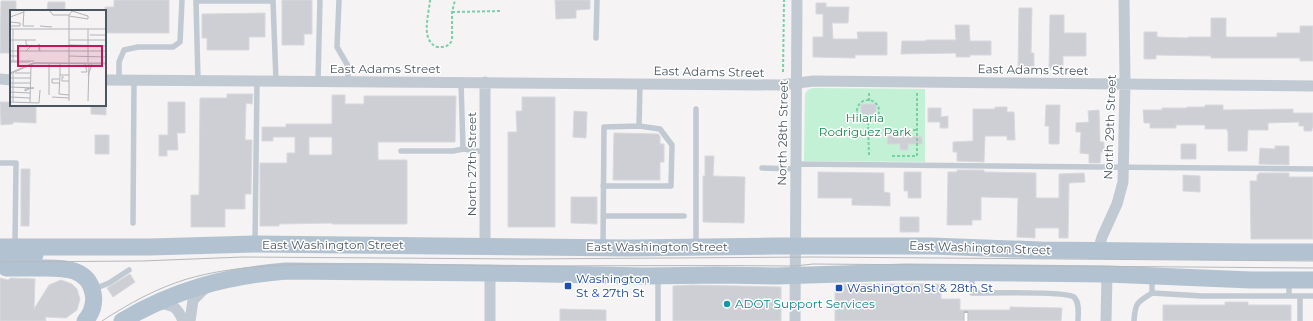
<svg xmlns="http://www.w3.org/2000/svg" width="1313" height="321" font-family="Montserrat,sans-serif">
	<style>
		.green { fill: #c3f1d5 }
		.building { fill: #cdcfd5; stroke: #d7d9de; fill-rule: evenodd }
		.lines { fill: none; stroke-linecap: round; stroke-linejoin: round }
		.path { stroke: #7ad0a6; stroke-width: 2; stroke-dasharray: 3 2; stroke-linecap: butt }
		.service { stroke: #c1cad2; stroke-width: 5.5 }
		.minor { stroke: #c1cad2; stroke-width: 11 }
		.primary { stroke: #b3c2d1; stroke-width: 17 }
		.tram { stroke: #b5b8bd; stroke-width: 1 }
		.rail-casing { stroke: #b5b8bd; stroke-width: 4.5 }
		.rail { stroke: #fff; stroke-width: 3; stroke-dasharray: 9; stroke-linecap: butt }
		.transit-dot { fill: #1a4fb4; stroke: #fff; stroke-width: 1.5 }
		.culture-dot { fill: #0f9aa8; stroke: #fff; stroke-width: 1.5 }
		.labels { text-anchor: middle; stroke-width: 3; stroke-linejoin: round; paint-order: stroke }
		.street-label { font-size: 12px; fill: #4a5661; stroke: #fff }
		.park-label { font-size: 12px; fill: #17864f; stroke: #fff }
		.transit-label { font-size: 12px; fill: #164399; stroke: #fff; text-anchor: start }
		.culture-label { font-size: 12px; fill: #0d838f; stroke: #fff; text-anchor: start }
		.inset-road { fill: none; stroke: #b1b4b9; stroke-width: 1 }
		.view { fill: #c2185b; fill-opacity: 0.15; stroke: #c2185b; stroke-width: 2 }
		.inset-edge { fill: none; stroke: #4a5661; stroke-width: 2 }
	</style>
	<rect width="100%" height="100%" fill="#f5f3f3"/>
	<!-- green -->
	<path class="green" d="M812,88L925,89V162L804,161L805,94L808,90Z"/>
	<!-- building -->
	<path class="building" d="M114,0H169V33H105V7H114Z
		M282,0H312V34H304V45H282Z
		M555,0H590V9L576,10V18L556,19Z
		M1,1H16V11H11V53H0Z
		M48,2H65V11H47Z
		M816,3H826V7H849L848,23H832L833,39H858L857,32H887V55H855V58L813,57V37H823V14H816Z
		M1019,8H1032L1031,53H1034V69H1018Z
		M265,13V37H249V50H207V38H202V14Z
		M1050,15H1064V33H1086V56H1063V69H1049Z
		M1211,18H1226V37H1277V33H1300V26H1313V61H1300V58H1211V56L1156,55V59H1144V32H1157V37L1188,38V37H1211Z
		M955,25H969L970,41H991V55H970V57H956V53L901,54L902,41H926V40H956Z
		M227,94H253L252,104L246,103L245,140H252L251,194H245V209H225V227H191V195H199L200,98H227Z
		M332,95H345V104H364V96H456L455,142H378V160H407V224H332V223L279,224V226H260V163H287V153H295V137H273V141H262V127H286V124H332ZM309,137H332V155H309Z
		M522,97H555V227H508V132H517L516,111H522Z
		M0,102H11V105H36V123L13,122V124L1,125Z
		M168,102H185V133H177L178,150H167V156H159V135H168Z
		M861,104H876V119H861Z
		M91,105H106V115L91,114Z
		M1046,105H1060L1059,144H1049V126H1045Z
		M1205,105H1223V110L1293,109V113H1313V128H1312V131H1304V126H1299V122L1268,123V130H1248L1247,151H1228V131H1227V129H1205V125H1176V128H1150V123H1144L1143,110H1162V108H1187V107H1205Z
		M995,107H1007V112H1014L1015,140H1007V136H985L984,162L957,161V152H953V142L973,141V109H995Z
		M928,108H941V117L948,116V128H940V122H928Z
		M1099,110L1100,142H1104V152H1101L1100,163H1089V154L1080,153L1081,132H1076V123L1089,122L1088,111Z
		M574,111L587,112L586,138L573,137Z
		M614,133L658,134L660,136V144H664V162H660V180H613Z
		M900,133H908V136L922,137V144H908V150H900V144H887L888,136H900Z
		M95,135H109V154H95Z
		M1181,144H1196V159H1181Z
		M1275,146H1289V165L1259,164L1260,148L1275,149Z
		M705,156H714L713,176L745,177L744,223L703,222V176H705Z
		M21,169H30L29,226H21Z
		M957,170H984V172L1036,173V198H1059V174L1084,173L1085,182L1069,183L1068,238H1059V228H1035V238L1017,237L1018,198L981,197V220H972V225H947L948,172H957Z
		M818,172L884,173V192L890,193V206L852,205V198H818Z
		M904,172H921V198H908V191H904Z
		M1259,173H1289V177H1313V239H1251L1250,181H1257V175L1259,174Z
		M1183,175L1200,176V192L1183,191Z
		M571,197H597V224L571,223Z
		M900,217H919V232H900Z
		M130,274L135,282L113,297L107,288Z
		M0,278L8,280L11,278L35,279L34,309L49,285L61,280L72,284L77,289L80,299L77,310L66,318L45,317L46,321H0Z
		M835,284H941V299H960V310H1010V307L1062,308L1061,321H835Z
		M692,285L781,287V321H673V286Z
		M1225,302H1248V305H1291V321H1163V305H1225Z
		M560,309L606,310V321H560Z"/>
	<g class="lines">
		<!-- path -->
		<path class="path" d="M430,0C429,15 420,40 437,47C444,47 449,47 452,40V12L455,0
			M452,12L502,11
			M783,72L784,0
			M782,95L783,116
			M857 111a11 11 0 1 1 22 0a11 11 0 1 1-22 0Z
			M869,101V93
			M868,122L869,156
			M868,130H917
			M892,156H917V93"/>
		<!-- service -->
		<path class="service" d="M339,0L337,47L348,66V81
			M596,38L597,0
			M119,80V62L124,50L138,47H173L180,42L182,0
			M198,81L196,1H273L276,81
			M318,81L320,0
			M461,82L463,149L485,152
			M696,109V245
			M401,151H453L463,149
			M0,163H16L15,245
			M795,164L1313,169
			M762,168L795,169
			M603,186H671L672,145L660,129L639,126
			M603,216H684
			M133,223L134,80
			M255,243L257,81
			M603,247L604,127L639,126L640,84
			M972,275V293C988,293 1066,291 1074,297C1080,303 1078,314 1078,321
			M94,289L109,283L129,270
			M1152,293L1202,296H1286L1289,294V283
			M1286,296H1313
			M658,321V278
			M1134,321C1135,303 1137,302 1152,293V277
			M1300,321V296"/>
		<!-- minor -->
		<path class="minor" d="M0,79L11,80
			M105,80L780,85L814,81L1313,86
			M485,246V82
			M1098,251L1102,237L1117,204L1123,182L1125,83L1124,0
			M157,303C173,305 177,306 183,321
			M190,321L193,300L206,287
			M490,321V273
			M795,321L797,0
			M1106,321L1107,274"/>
		<!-- primary -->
		<path class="primary" d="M0,247H150L255,244L629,248L775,246H931L1041,250L1253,252H1313
			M0,261L22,256L35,255
			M6,268C18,268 29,268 40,268C60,268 88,266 93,293C95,303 92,313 85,321
			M122,321C174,290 226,276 286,271L490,273L645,276L718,275L776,276L906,272L1107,274L1251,280H1313"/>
		<!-- tram -->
		<path class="tram" d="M0,262L142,261L243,257L523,259L813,257L1313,261
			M102,321C128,304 157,288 187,279C232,266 278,265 324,264C384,263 444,265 505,266C601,266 698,265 795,266L813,264L1313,268"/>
		<!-- rail casing -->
		<g class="rail-casing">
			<path id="rail" d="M966,321V313"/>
		</g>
		<!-- rail -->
		<use href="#rail" class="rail"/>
	</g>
	<!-- markers -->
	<g class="transit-dot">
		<rect x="564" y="282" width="8" height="8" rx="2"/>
		<rect x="835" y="284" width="8" height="8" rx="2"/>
	</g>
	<circle class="culture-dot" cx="727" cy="304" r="4"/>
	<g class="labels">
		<!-- street labels -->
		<g class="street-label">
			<text x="385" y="73">East Adams Street</text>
			<text transform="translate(1033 70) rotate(1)" y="4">East Adams Street</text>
			<text transform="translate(709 72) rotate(1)" y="4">East Adams Street</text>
			<text transform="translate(1110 127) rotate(-88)" y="4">North 29th Street</text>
			<text transform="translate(783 133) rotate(-89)" y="4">North 28th Street</text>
			<text transform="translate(472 164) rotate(-90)" y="4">North 27th Street</text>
			<text x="333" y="249">East Washington Street</text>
			<text x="657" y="251">East Washington Street</text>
			<text transform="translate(980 248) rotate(2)" y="4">East Washington Street</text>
		</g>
		<!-- park labels -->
		<g class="park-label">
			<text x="865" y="122">Hilaria<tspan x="865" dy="14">Rodriguez Park</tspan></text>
		</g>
		<!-- transit labels -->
		<g class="transit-label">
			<text x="576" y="283">Washington<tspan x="576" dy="14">St &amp; 27th St</tspan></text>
			<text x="847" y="292">Washington St &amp; 28th St</text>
		</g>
		<!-- culture labels -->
		<g class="culture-label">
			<text x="735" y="308">ADOT Support Services</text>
		</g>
	</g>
	<!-- overview -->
	<g transform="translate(10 10)">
		<rect width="96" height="96" fill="#f5f3f3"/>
		<path class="inset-road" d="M14,0L13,16H24M39,0L43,5H59M62,1L78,6M59,6L78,9V6M0,7L14,2M0,12L10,13V16H0M30,16L42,17M0,19H96M80,25H96M0,30H26M59,30H96M59,35L96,36M0,41H96M16,41L20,37L16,34V30M29,41V34L30,41M0,46H8V51M59,46L96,47M0,51H24M3,51V19M0,52H20M78,52V19M50,54V65H59M71,62H77L75,54M0,63L23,53H96M3,63V92M5,63H20M0,64L25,53L96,54M50,65L49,84L59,85M78,66L82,54M54,67H52V71H59M0,68H20M0,73H20M49,73H42V69H49M0,77L24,78L15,79V81L19,79M0,82L20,83M39,85V54M0,87L20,88M42,87L59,88M59,91V5L63,0M78,91L79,54M0,92L29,93L30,80M20,92L21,55"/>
		<path class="view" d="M8,36H92V56H8Z"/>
		<rect width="96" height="96" class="inset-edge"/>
	</g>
</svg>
